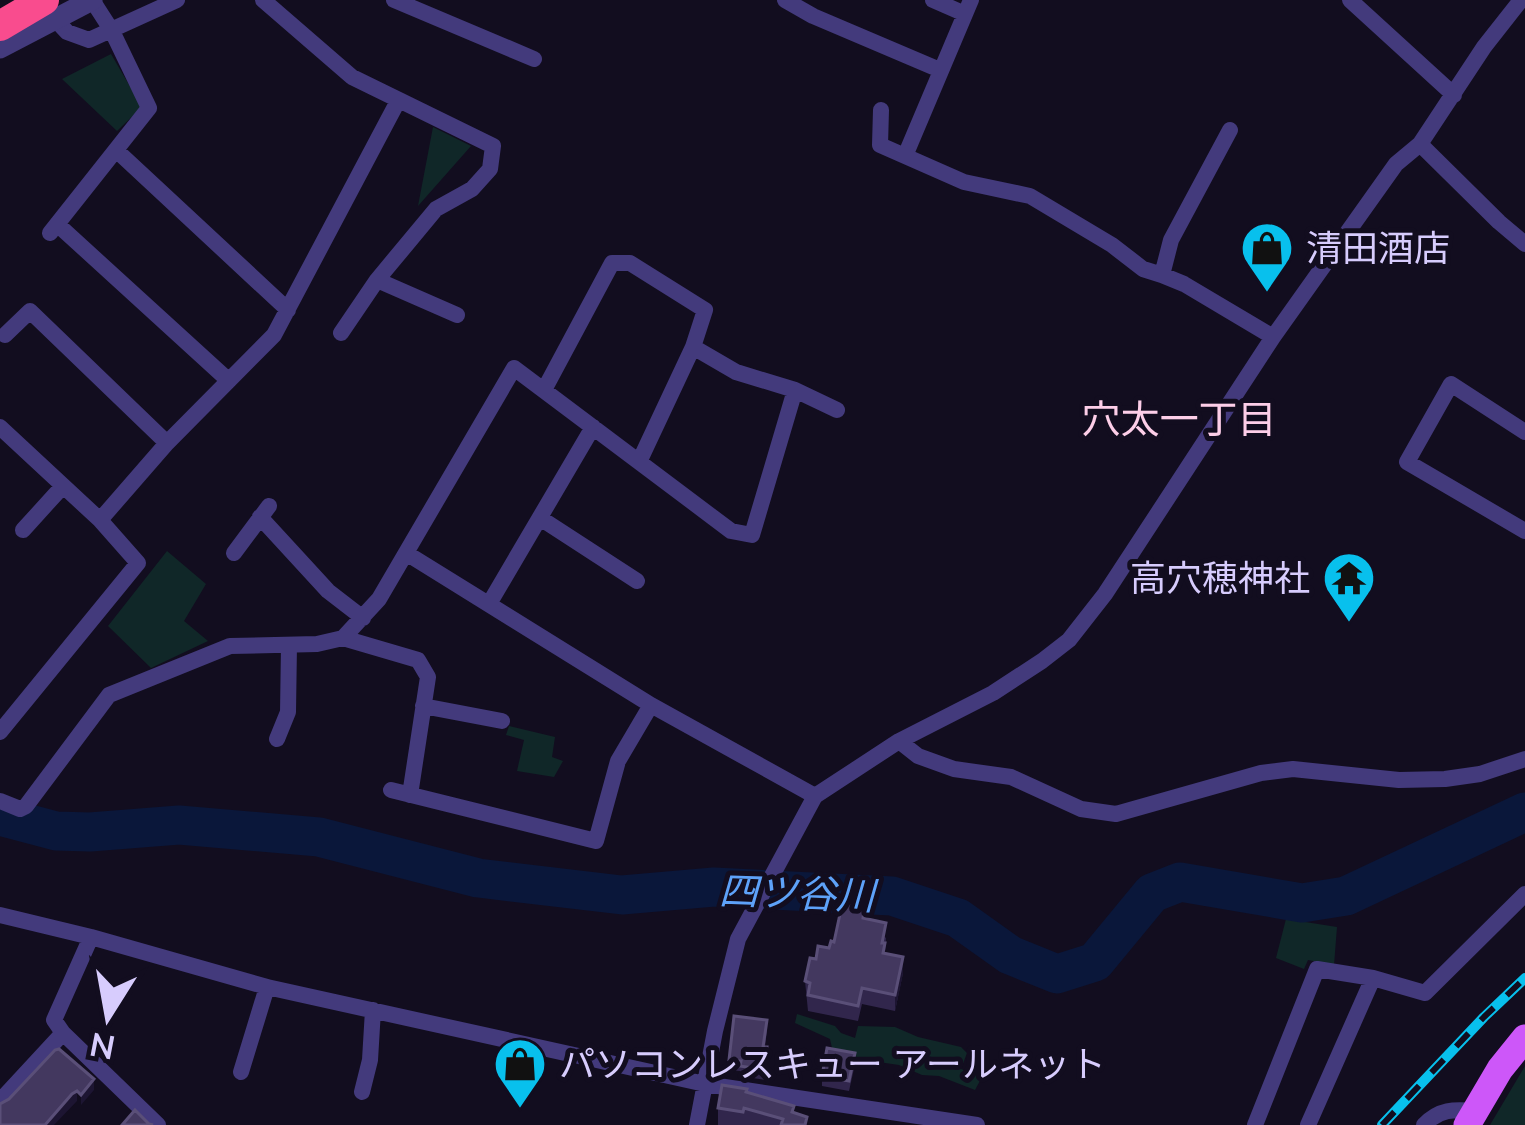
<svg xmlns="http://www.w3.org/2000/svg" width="1525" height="1125" font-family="'Nunito Sans','Noto Sans JP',sans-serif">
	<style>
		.green { fill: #102728 }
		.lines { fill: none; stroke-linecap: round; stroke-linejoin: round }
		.river { stroke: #0a173a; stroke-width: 39 }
		.minor { stroke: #433a7c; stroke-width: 16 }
		.tertiary { stroke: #433a7c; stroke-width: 21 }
		.primary { stroke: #cd57f9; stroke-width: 27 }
		.motorway { stroke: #f94c8e; stroke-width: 30 }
		.rail-casing { stroke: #08c0ed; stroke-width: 10 }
		.rail { stroke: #120d1f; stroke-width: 6; stroke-dasharray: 18; stroke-linecap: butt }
		.wall { fill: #31264c }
		.shaded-wall { fill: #1d1532 }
		.building { fill: #43385f; stroke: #5a4f78; stroke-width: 3 }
		.labels { text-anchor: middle; stroke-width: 10; stroke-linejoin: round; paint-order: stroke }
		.poi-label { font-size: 36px; fill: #d7ccfd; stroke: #120d1f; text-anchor: start }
		.neighbourhood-label { font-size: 39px; fill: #fdcee8; stroke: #120d1f }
		.water-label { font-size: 39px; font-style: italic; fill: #5ea2f9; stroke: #120d1f }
	</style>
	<rect width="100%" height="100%" fill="#120d1f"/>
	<!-- green -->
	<path class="green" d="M111,54L142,107L117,131L62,79Z
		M433,127L471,146L418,206Z
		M167,551L206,584L184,621L208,641L151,668L108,626Z
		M509,726L555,737L552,757L563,761L554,777L517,771L524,740L506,735Z
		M1286,919L1337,927L1334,965L1308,960L1304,969L1276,958Z
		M797,1014L835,1026L841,1033L855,1038L858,1026L895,1027L918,1037L961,1047L967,1053L961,1069L982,1077L975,1090L939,1076L922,1075L899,1065L865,1060L832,1048L830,1039L795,1023Z
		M1525,1066V1125H1490Z"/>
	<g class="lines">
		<!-- river -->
		<path class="river" d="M0,816L56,831L90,832L179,825L319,837L478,878L622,895L714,887L892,896L958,918L1010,955L1057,974L1095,962L1152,893L1180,882L1302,903L1346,896L1525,812"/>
		<!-- minor -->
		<path class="minor" d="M263,0L352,77L493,146L490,169L472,189L436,209L377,280L341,333
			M394,0L534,59
			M785,0L813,16L940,70
			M933,0L965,14
			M1350,0L1454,95
			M55,19L67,32L89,40L177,0
			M881,110L880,145L964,182L1030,196L1112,245L1143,269L1162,275
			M1230,130L1171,240L1162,275L1184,284L1273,337
			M1420,144L1499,222L1525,244
			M116,150L288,310
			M905,156L971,0
			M57,224L228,380
			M50,233L149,108L112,31L92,0
			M377,280L457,315
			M5,335L30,311L167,443
			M693,347L736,372L795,390L837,410
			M544,390L612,263H630L705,310L693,347L639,462
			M0,427L100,520L138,563L0,732
			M1525,432L1451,384L1407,462L1525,531
			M260,517L328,591L363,618
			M540,518L637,581
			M100,520L167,443L274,335L398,101
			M23,530L63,486
			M234,553L269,506
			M406,553L651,705L815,796
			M489,604L593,427
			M343,638L418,660L428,677L410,795
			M423,706L502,721
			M277,739L288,712L289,645
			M899,741L918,756L954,769L1011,777L1081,809L1116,814L1261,773L1293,769L1399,780L1445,779L1480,774L1525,759
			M391,790L596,841L618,761L651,705
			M0,801L20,809L26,806L109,695L230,646L317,644L343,638L379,599L514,368L731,531L752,535L795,390
			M0,915L91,937L267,987L705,1084L977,1125
			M91,937L54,1020L63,1033L158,1125
			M241,1072L267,987
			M362,1092L370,1060L373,1010
			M0,1101L63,1033
			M697,1125L715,1031L738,939L815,796L899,741L993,693L1042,661L1069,640L1105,594L1273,337L1396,164L1420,144L1484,47L1521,0
			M1255,1125L1317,969L1373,978L1425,993L1525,894
			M1308,1125L1373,978
			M1424,1125C1439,1109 1454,1109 1475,1111"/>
		<!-- tertiary -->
		<path class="tertiary" d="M0,48L92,0"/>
		<!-- primary -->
		<path class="primary" d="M1467,1125L1500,1069L1525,1038"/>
		<!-- motorway -->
		<path class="motorway" d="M0,26L44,0"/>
		<!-- rail casing -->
		<g class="rail-casing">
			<path id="rail" d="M1382,1125L1484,1017L1525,978"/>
		</g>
		<!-- rail -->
		<use href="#rail" class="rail"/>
	</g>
	<!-- wall -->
	<path class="wall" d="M865,919L886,938L885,953L903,973L895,1011L862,1004L858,1021L808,1011L805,981L816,959L829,948L834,942Z
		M767,1030L765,1047L767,1058L765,1080L740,1076V1071L729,1070V1060Z
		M855,1064L849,1091L822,1086V1076Z
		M747,1092L794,1113L807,1125H718V1108Z"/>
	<!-- shaded-wall -->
	<path class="shaded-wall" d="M903,957V973L895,1011V995Z
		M94,1079V1090L81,1105V1095Z
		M77,1091V1101L54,1125H45Z"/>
	<!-- building -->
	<path class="building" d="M843,900L865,905L863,918L886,923L882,943H885L883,953L903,957L895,995L862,988L858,1006L808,995L810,983L805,981L810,958L816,959L818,946L829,948L831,941L834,942Z
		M734,1016L767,1020L763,1047H767L765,1070L740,1066L741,1061L729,1060Z
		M827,1048L855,1053L849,1081L822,1076Z
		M59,1049L94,1079L81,1095L77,1091L72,1094L45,1125H0V1104L9,1099L55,1050Z
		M722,1085L747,1089L746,1092L794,1106L792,1112L807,1117L805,1125H781L783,1119L744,1108L743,1112L718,1108Z
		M135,1110L149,1124L153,1125H122Z"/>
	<!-- icons -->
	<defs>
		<g id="shop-pin" transform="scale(2.7)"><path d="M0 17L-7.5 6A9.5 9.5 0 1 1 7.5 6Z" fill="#08c0ed" stroke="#120d1f"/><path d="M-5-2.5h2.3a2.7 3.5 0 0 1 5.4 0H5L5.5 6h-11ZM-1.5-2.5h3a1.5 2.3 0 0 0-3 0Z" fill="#111"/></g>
		<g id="temple-pin" transform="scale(2.7)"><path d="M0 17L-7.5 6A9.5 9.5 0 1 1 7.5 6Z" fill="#08c0ed" stroke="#120d1f"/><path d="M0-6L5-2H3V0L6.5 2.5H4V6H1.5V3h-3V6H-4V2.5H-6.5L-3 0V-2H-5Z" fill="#111"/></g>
	</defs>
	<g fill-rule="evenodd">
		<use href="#shop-pin" x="1267" y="248"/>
		<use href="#temple-pin" x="1349" y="578"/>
		<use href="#shop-pin" x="520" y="1064"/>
	</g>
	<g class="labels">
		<!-- poi labels -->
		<g class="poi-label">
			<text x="1306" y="261">清田酒店</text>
			<text x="1310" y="591" text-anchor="end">高穴穂神社</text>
			<text x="559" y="1077">パソコンレスキュー アールネット</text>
		</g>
		<!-- neighbourhood labels -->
		<g class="neighbourhood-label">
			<text x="1179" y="433">穴太一丁目</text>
		</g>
		<!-- water labels -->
		<g class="water-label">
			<text transform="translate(797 893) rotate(2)" y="14">四ツ谷川</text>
		</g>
	</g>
	<!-- north arrow -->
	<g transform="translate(108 1017) rotate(191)" stroke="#120d1f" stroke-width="9" paint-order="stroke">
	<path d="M0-9L21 45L0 30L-21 45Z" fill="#d7ccfd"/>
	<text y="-18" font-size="33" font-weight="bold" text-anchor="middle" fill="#d7ccfd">N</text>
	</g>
</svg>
